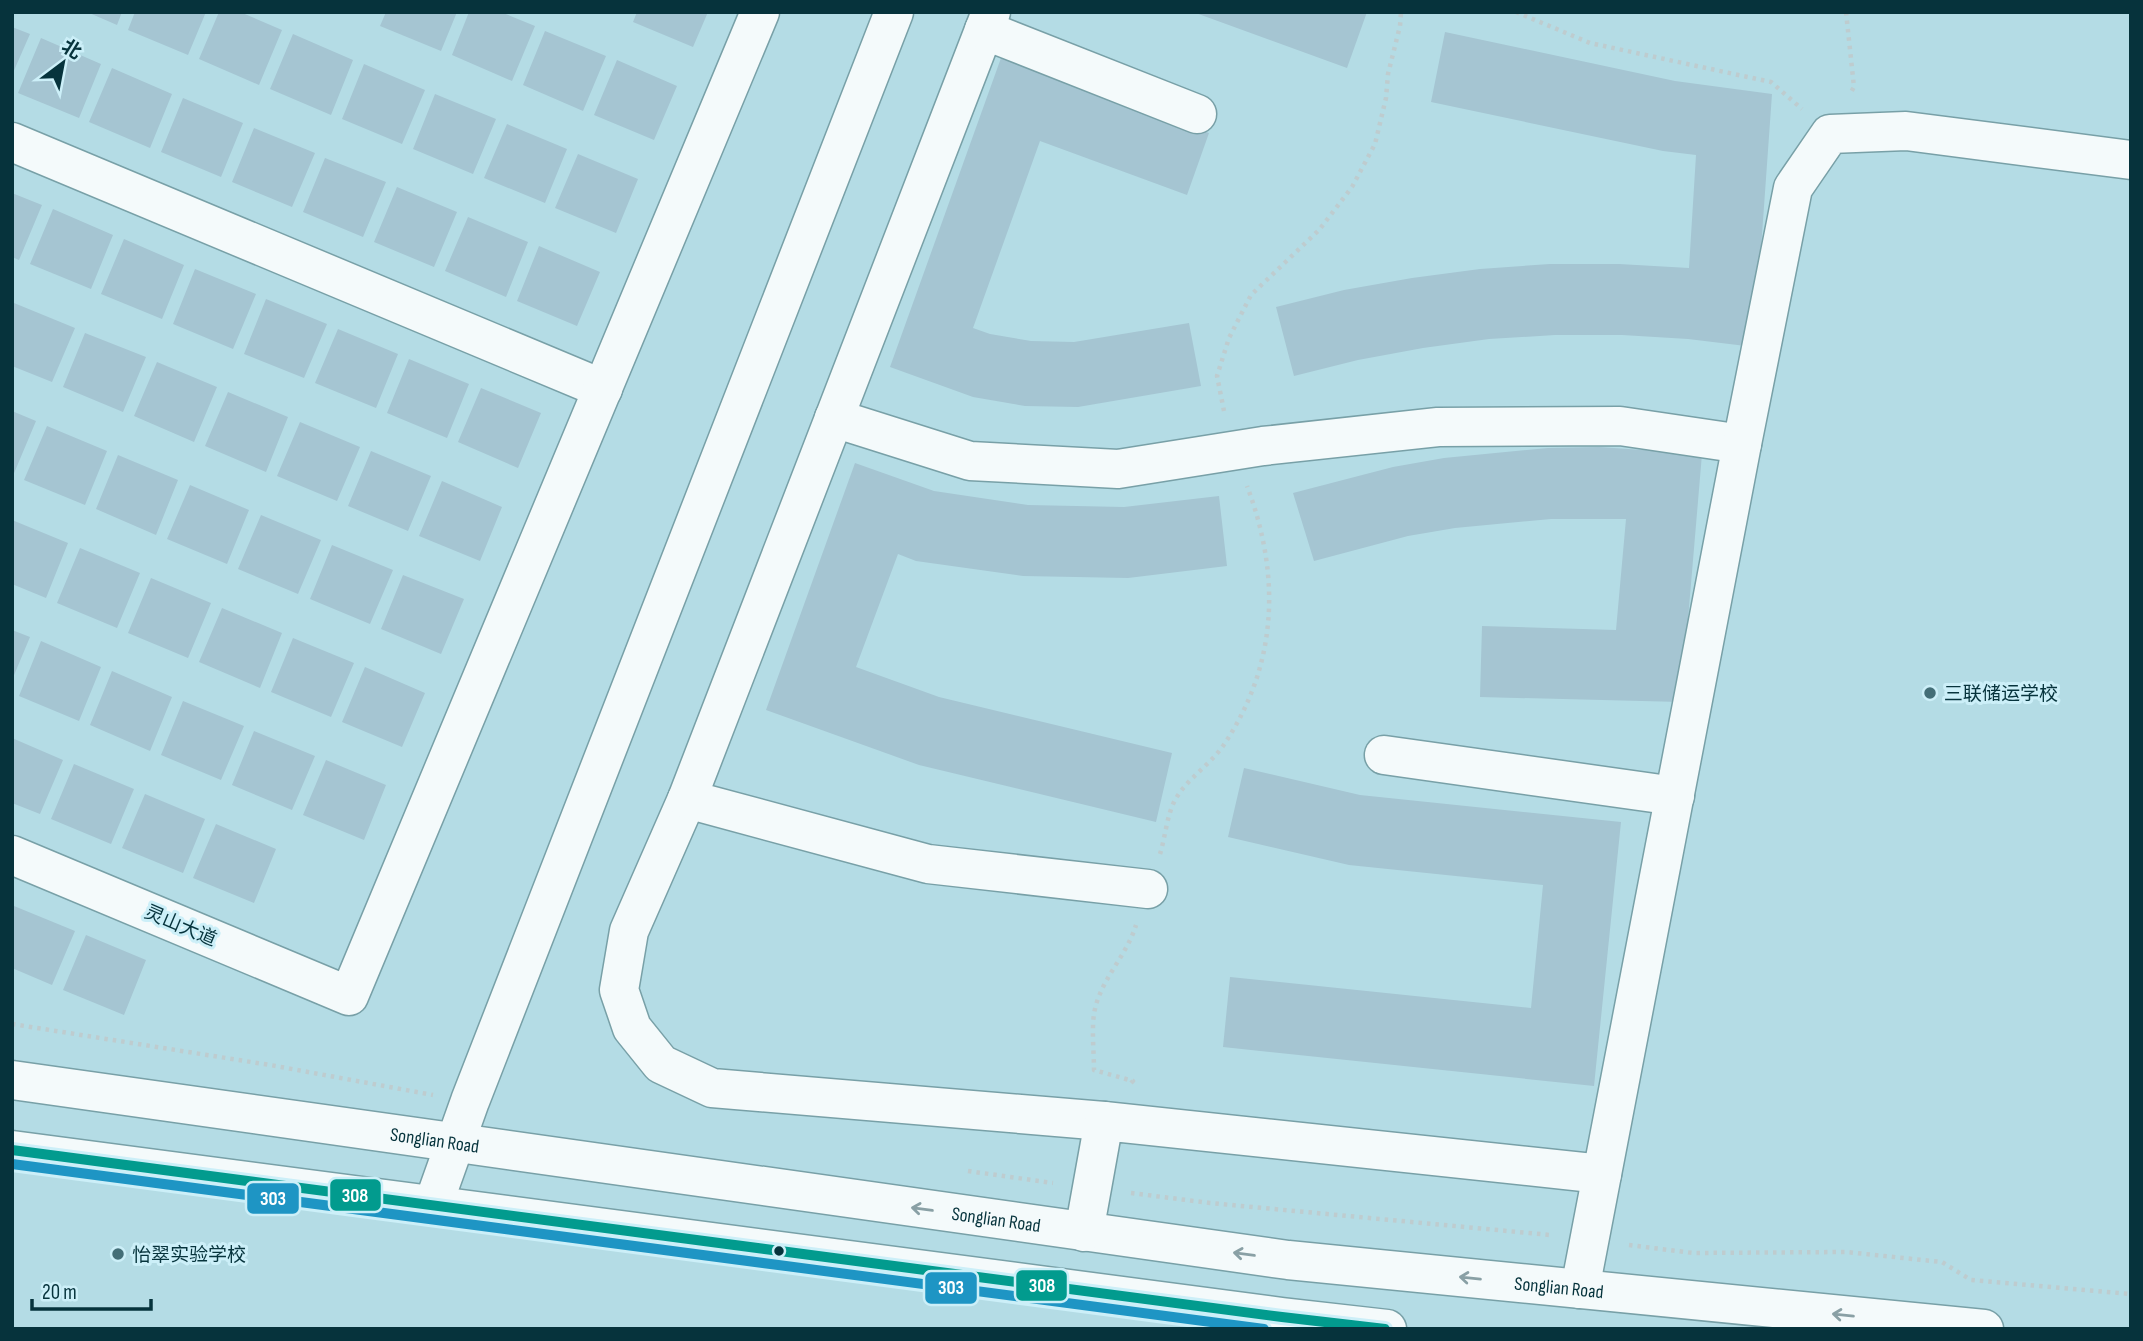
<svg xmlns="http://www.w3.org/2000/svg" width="2143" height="1341" font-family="'Sofia Sans Condensed','Noto Sans SC',sans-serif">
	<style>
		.building { fill: #a5c5d2 }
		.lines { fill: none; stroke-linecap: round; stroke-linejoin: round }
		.minor-casing { stroke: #78a0a7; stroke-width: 41 }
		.path { stroke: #becccf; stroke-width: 4.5; stroke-dasharray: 3.5 5; stroke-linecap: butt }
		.minor { stroke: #f4fafb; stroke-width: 38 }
		.bus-1-casing { stroke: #cceff8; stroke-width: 16 }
		.bus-2-casing { stroke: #cceff8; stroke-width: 16 }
		.bus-1 { stroke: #029b8e; stroke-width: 10 }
		.bus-2 { stroke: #1e95c4; stroke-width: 10 }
		.oneway { stroke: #89a0a5 }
		.poi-dot { fill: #436e77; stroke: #cceff8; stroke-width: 2.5 }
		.bus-dot { fill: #06333c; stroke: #cceff8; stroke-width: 2.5 }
		.labels { text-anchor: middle; stroke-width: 6; stroke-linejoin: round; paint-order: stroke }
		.poi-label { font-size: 19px; fill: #06333c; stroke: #cceff8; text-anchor: start }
		.street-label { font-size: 19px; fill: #06333c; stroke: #cceff8 }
		.line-badge { stroke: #cceff8; stroke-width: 2.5 }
		.badge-label { font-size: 19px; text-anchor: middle; font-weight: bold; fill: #fff }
	</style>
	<rect width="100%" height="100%" fill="#b4dce5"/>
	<!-- building -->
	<path class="building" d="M87,12H122L117,25Z
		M135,12H206L188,55L128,30Z
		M219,12H240L282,30L259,85L199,59Z
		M386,12H457L441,51L380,26Z
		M469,12H501L535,26L512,81L452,55Z
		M637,12H708L693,47L633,22Z
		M1193,12H1367L1347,68Z
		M12,27L30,34L12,75Z
		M545,31L606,56L583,111L523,85Z
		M1445,32L1675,81L1772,94L1754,347L1688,339L1622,335H1555L1489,339L1423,348L1358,360L1294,376L1276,307L1344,290L1412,278L1480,269L1550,264H1619L1689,268L1696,155L1663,151L1431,102Z
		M293,34L353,60L331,115L270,89Z
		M41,38L101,64L79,118L18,93Z
		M1001,58L1209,133L1187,195L1040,141L973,328L990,334L1031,341L1074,342L1189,323L1201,386L1078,407L1025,406L973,397L890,367Z
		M617,60L677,86L654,140L594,115Z
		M364,64L425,90L402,144L342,119Z
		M112,68L172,94L150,148L89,122Z
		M435,94L496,119L473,174L413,149Z
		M183,98L243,123L221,177L161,152Z
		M507,124L567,149L545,203L484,178Z
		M254,128L315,153L292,207L232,182Z
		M578,154L638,179L616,233L555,208Z
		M325,158L386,182L363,237L303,212Z
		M397,187L457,212L434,267L374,242Z
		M12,193L42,205L19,260L12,257Z
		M53,209L113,235L91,289L30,264Z
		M468,217L528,242L506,297L445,271Z
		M124,239L184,265L162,319L101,294Z
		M539,246L600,272L577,326L517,301Z
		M195,269L256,294L233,349L173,324Z
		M266,299L327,324L304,378L244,354Z
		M14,303L75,328L52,382L12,366V307Z
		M338,329L398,354L376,408L315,383Z
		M85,333L146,357L123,412L63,387Z
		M409,359L469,384L447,438L387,413Z
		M157,362L217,387L194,442L134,416Z
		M481,388L541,413L518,468L458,442Z
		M228,392L288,417L266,472L205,446Z
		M12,411L36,421L12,478Z
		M300,422L360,447L337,501L277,476Z
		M47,426L107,451L85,505L24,480Z
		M1599,447L1702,454L1681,702L1480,697L1482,626L1616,630L1626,519H1551L1455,528L1408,536L1314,561L1293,493L1393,467L1444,458L1548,448Z
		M371,451L431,476L408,531L348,506Z
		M118,455L178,480L156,535L96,509Z
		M855,463L934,491L1028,505L1124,507L1219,496L1227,566L1128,578L1023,576L916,561L898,554L856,667L939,697L1172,753L1156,822L919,765L766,710Z
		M442,481L502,507L480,561L419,536Z
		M190,485L249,510L227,564L167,539Z
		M261,515L321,540L298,594L238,569Z
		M12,520L68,543L46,598L12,584Z
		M332,545L393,570L370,624L310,599Z
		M80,548L140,573L117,628L57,603Z
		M403,575L464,599L441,654L381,629Z
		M151,578L211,603L188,658L128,633Z
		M222,608L282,633L260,688L199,662Z
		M12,630L30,637L12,680Z
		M293,638L354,663L331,717L271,692Z
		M41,641L101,667L79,721L19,696Z
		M365,667L425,693L402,747L342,722Z
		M112,671L172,697L150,751L90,725Z
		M183,701L244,726L221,780L161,755Z
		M254,731L315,756L292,810L232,785Z
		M12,738L63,760L40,814L12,803Z
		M326,760L386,785L364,840L303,815Z
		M74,764L134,789L111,844L51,819Z
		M1244,768L1360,795L1621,822L1594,1086L1223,1047L1230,977L1531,1008L1543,885L1349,865L1228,837Z
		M145,794L205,819L183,873L122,848Z
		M216,824L276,849L254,903L193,878Z
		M14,906L75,931L52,985L12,968V911Z
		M86,935L146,960L124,1015L63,990Z"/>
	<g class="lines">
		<!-- minor casing -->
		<g class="minor-casing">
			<g id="minor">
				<path d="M991,12L687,799L629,931L619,990L632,1028L661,1064L712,1088L1104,1121"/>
				<path d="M984,30L1197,114"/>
				<path d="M12,142L603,389"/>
				<path d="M834,418L970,461L1118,469L1263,446L1438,427L1620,426L1742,444"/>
				<path d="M1384,755L1675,796"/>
				<path d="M687,799L928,864L1148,889"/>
				<path d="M12,855L349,996L760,12"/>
				<path id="s1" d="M12,1080L1288,1260L1984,1329"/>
				<path d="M12,1150L1282,1317L1387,1329"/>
				<path d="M433,1205L470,1101L894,12"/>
				<path d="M1084,1232L1104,1121L1602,1174"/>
				<path d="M1580,1289L1742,444L1793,188L1830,134L1906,131L2131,160"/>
			</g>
		</g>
		<!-- path -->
		<path class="path" d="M1516,12L1590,43L1771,82L1802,109
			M1846,12L1854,87L1850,94
			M1224,411L1217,376L1229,338L1251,295L1319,230L1352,187L1375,144L1386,98L1388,74L1400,26L1401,12
			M1160,854C1165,838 1167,816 1174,802C1185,780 1209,766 1223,746C1278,665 1281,576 1247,486
			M12,1024L270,1065L433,1095
			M1131,1083L1133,1081L1094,1070C1094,1052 1091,1025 1095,1009C1102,978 1127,955 1136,925
			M968,1171L1053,1183
			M1131,1193L1210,1203L1550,1235
			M1629,1245L1693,1253L1846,1252L1942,1262L1971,1280L2131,1294"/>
		<!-- minor -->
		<use href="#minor" class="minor"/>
		<!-- bus-1 casing -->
		<g class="bus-1-casing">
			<path id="bus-1" d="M12,1150L1282,1317L1385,1329"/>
		</g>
		<!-- bus-2 casing -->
		<g class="bus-2-casing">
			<path id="bus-2" d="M12,1164L1264,1329"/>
		</g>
		<!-- bus-1 -->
		<use href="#bus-1" class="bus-1"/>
		<!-- bus-2 -->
		<use href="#bus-2" class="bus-2"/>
	</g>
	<!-- one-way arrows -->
	<defs><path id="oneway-shaft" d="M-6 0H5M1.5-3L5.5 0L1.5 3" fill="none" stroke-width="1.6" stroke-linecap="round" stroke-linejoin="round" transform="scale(1.75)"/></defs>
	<g class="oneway">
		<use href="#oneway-shaft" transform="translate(922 1209) rotate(-172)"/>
		<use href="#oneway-shaft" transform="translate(1244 1254) rotate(-172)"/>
		<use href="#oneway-shaft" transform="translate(1470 1278) rotate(-174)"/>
		<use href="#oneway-shaft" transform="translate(1843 1315) rotate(-174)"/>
	</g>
	<!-- markers -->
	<g class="poi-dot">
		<circle cx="1930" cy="693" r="7"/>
		<circle cx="118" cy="1254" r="7"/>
	</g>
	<circle class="bus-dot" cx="779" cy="1251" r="6"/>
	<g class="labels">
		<!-- poi labels -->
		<g class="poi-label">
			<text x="1944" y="700">三联储运学校</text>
			<text x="132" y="1261">怡翠实验学校</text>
		</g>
		<!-- street labels -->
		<g class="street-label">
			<text transform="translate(181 925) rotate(23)" y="7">灵山大道</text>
			<text dy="7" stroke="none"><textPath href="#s1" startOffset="427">Songlian Road</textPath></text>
			<text dy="7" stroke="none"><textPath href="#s1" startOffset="994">Songlian Road</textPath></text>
			<text dy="7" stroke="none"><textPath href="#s1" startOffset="1561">Songlian Road</textPath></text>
		</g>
	</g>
	<g class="line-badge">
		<rect x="329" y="1178" width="53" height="34" rx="7" fill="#029b8e"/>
		<rect x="246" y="1182" width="54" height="33" rx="7" fill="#1e95c4"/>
		<rect x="1015" y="1269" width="53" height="33" rx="7" fill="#029b8e"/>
		<rect x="924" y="1271" width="54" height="34" rx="7" fill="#1e95c4"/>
	</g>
	<g class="badge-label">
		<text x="355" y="1202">308</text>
		<text x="273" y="1205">303</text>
		<text x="1042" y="1292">308</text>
		<text x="951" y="1294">303</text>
	</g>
	<!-- border -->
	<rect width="2143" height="1341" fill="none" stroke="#06333c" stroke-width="28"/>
	<!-- north arrow -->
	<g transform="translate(63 63) rotate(32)" stroke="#cceff8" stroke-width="5" paint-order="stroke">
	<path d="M0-5L12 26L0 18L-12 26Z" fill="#06333c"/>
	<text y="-10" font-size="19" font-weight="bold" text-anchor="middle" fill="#06333c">北</text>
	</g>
	<!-- scale -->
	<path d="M32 1299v10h119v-10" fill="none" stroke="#06333c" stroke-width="3.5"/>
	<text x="42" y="1299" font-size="21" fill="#06333c" stroke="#cceff8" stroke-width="5" paint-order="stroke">20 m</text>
</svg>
